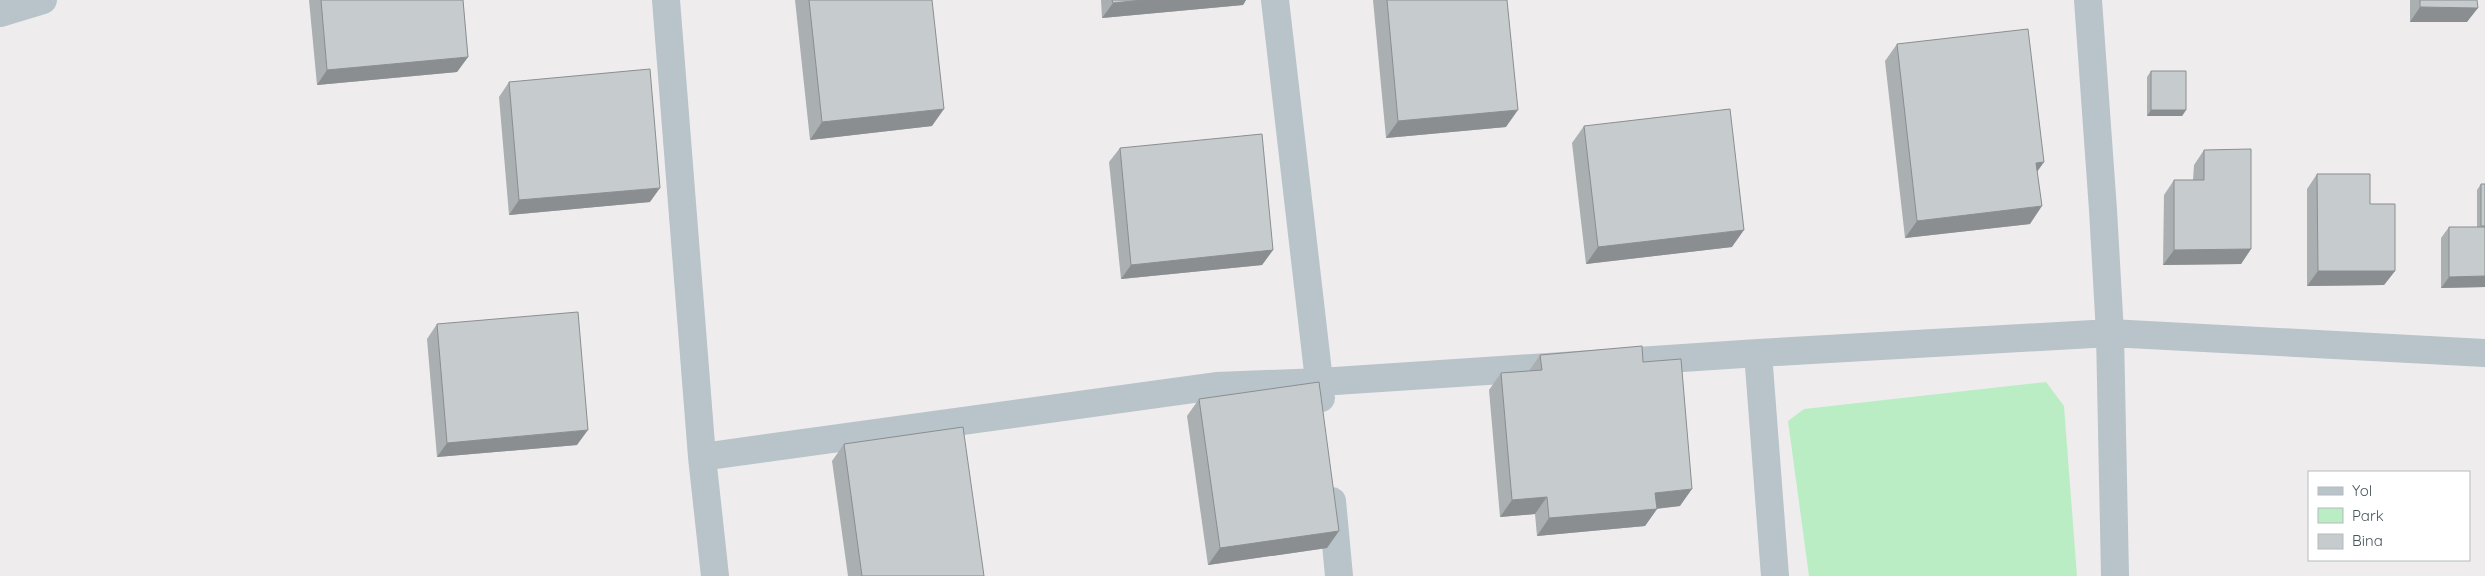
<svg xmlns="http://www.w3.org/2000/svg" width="2485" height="576" font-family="Quicksand,sans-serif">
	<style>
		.green { fill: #bbedc4 }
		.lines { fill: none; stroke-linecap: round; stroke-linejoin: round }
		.minor { stroke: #b8c4c9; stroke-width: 28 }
		.wall { fill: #aaafb1 }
		.shaded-wall { fill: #8b8e90 }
		.building { fill: #c6cbce; stroke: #8b8e90 }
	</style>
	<rect width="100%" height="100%" fill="#efeced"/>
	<!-- green -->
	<path class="green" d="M2046,382L2064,406L2077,576H1809L1788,421L1804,409Z"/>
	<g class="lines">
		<!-- minor -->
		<path class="minor" d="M666,0L702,457L715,576
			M1275,0L1321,398
			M2088,0L2103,210L2110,333L2115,576
			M0,13L43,0
			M1758,353L1775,576
			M702,457L1216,386L1320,382L1758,353L2110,333L2485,353
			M1332,501L1339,576"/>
	</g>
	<!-- wall -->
	<path class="wall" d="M309,0H463L468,57L457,72L317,85Z
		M795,0H932V126L810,140Z
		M1101,0H1246L1243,5L1102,18Z
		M1373,0H1507L1506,127L1386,138Z
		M2410,0H2477L2467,22H2410Z
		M1897,44L2044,162L2037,171L2030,224L1905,238L1885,61Z
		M2151,71L2186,110L2182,116H2147V77Z
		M509,82L650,202L509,215L499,97Z
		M1584,126L1732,247L1586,264L1572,143Z
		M1120,148L1273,250L1262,265L1121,279L1109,162Z
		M2204,150L2251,249L2241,264L2163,265L2164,195L2174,180H2193L2194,165Z
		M2317,174L2370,204L2395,271L2384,285L2307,286V189Z
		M2481,184H2485V287L2441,288V238L2449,227H2477V190Z
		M437,324L577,445L437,457L427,339Z
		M1540,355L1643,362L1680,506L1657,509L1645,526L1537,536L1535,514L1500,517L1489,390L1501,373L1529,371Z
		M1199,399L1327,548L1208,565L1187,416Z
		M844,444L984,576H848L832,461Z"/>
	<!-- shaded-wall -->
	<path class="shaded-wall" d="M1143,0H1246L1243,5L1102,18L1113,3Z
		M2420,7L2478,8L2467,22H2410Z
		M468,57L457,72L317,85L327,70Z
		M944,109L932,126L810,140L822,122Z
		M1518,110L1506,127L1386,138L1398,121Z
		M2151,110H2186L2182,116H2147Z
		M2044,162L2032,179L2036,163Z
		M660,188L650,202L509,215L519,200Z
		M2042,206L2030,224L1905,238L1917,221Z
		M1744,230L1732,247L1586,264L1598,247Z
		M2251,249L2241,264L2163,265L2174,250Z
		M1273,250L1262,265L1121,279L1131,265Z
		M2318,271H2395L2384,285L2307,286Z
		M2485,276V287L2441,288L2449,277Z
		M588,430L577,445L437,457L447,443Z
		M1692,489L1680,506L1643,510L1655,493Z
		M1547,497L1535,514L1500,517L1512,500Z
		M1657,509L1645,526L1537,536L1549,518Z
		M1339,531L1327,548L1208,565L1220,548Z"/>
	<!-- building -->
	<path class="building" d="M321,0H463L468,57L327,70Z
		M809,0H932L944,109L822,122Z
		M1112,0H1143L1113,3Z
		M1387,0H1507L1518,110L1398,121Z
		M2420,0H2477L2478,8L2420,7Z
		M2028,29L2044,162L2036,163L2042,206L1917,221L1897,44Z
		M650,69L660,188L519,200L509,82Z
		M2151,71H2186V110H2151Z
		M1730,109L1744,230L1598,247L1584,126Z
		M1262,134L1273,250L1131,265L1120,148Z
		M2251,149V249L2174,250V180H2204V150Z
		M2317,174H2370V204H2395V271H2318Z
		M2481,184H2485V226H2481Z
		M2449,227H2485V276L2449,277Z
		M578,312L588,430L447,443L437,324Z
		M1642,346L1643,362L1681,359L1692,489L1655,493L1657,509L1549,518L1547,497L1512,500L1501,373L1542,370L1540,355Z
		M1319,382L1339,531L1220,548L1199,399Z
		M963,427L984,576H862L844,444Z"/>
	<!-- legend -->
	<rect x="2308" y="471" width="162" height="90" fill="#ffffff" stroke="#b5bbbd"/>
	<rect x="2318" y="487" width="25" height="8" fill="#b8c4c9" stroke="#b5bbbd"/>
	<text x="2352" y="496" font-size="15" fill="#455459">Yol</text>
	<rect x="2318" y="508" width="25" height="15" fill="#bbedc4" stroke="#b5bbbd"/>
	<text x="2352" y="521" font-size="15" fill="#455459">Park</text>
	<rect x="2318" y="534" width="25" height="15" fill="#c6cbce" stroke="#b5bbbd"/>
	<text x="2352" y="546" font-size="15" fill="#455459">Bina</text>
</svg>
